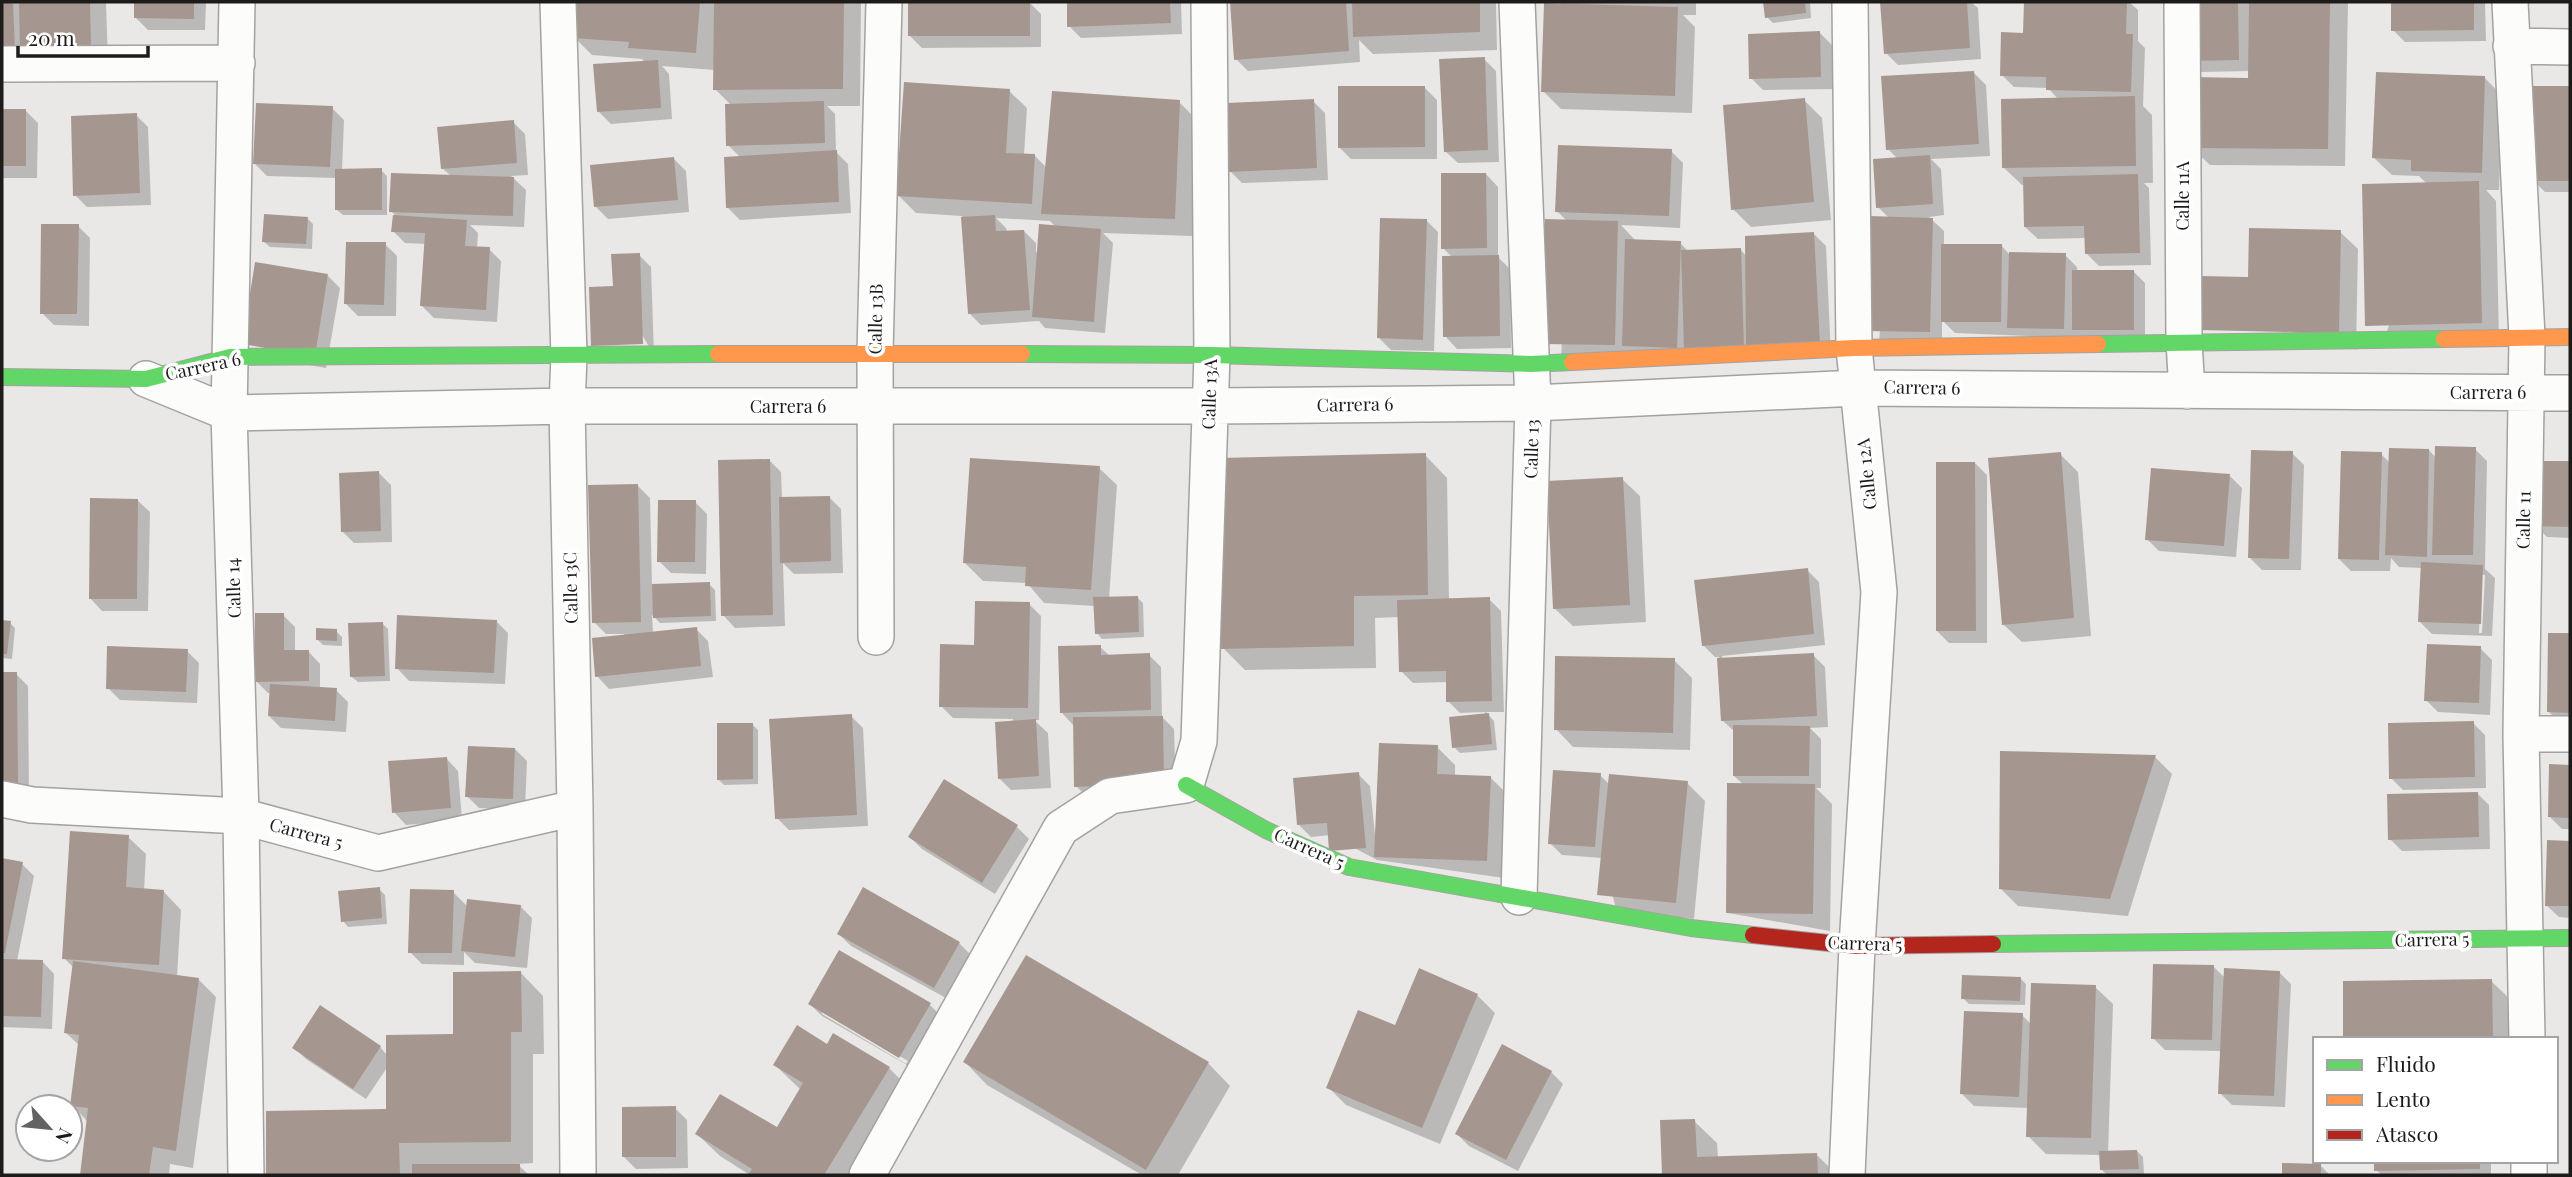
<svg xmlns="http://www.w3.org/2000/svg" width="2572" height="1177" font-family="'Playfair Display',serif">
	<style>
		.shadow { fill: #0003; fill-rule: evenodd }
		.building { fill: #a5978f }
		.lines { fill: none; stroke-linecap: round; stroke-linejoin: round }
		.street-casing { stroke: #a4a2a1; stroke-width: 38 }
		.fast-casing { stroke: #a4a2a1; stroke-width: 18 }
		.slow-casing { stroke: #a4a2a1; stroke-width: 18 }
		.jam-casing { stroke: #a4a2a1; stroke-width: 18 }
		.street { stroke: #fcfcfb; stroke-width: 35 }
		.fast { stroke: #63d668; stroke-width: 16 }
		.slow { stroke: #ff974d; stroke-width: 16 }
		.jam { stroke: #b3261e; stroke-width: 16 }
		.labels { text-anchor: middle; stroke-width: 7; stroke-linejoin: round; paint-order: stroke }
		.street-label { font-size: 18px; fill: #1e1c1b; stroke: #fff }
	</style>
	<rect width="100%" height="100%" fill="#eae8e6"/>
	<!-- shadow -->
	<path class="shadow" d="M2,2H106L108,64L2,63Z
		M136,2H206L205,30H148L136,18Z
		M577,2H861L860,106H827L835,114L836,152L848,164L851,213L740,220L728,208L740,157L728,145L732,106L715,89V70L662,66L669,74L672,119L611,124L599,112L645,62L642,59L592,55L575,38Z
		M1029,2L1041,14V47L922,48L910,36L909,3Z
		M1068,2H1181L1182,34L1081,38L1069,26Z
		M1232,2H1496L1497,50L1373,54L1359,40L1360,62L1248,71L1236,59Z
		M1560,2H1696V15H1683L1695,27L1692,113L1561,109L1543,91L1564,6Z
		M1765,2H1810L1811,18L1773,23L1767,17Z
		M1899,2H1971L1978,8L1981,59L1898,65L1886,53L1882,3Z
		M2026,2H2129L2138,10V41L2145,48L2143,106L2152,115L2153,183H2144L2149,188L2151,265L2099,266L2087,254L2086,238L2038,239L2025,227V185H2022L2004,168L2058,99L2048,88L2014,87L2002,75L2025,35Z
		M2189,2H2348L2345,166L2210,165L2192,148L2250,80V71L2201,72L2189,60Z
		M2393,2H2485L2486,41L2405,42L2393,30Z
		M1820,33L1832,45L1833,89L1763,90L1751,78Z
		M1484,59L1496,71L1499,162L1458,163L1445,151Z
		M1974,73L1986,85L1990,156L1931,159L1941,169L1944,215L1929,217L1944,231V245H2001L2009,254L2065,255L2077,267V271H2133L2145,283V341L1955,333L1942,320V343L1879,342L1889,218L1878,207L1898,159L1888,149Z
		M2485,78L2502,96L2499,190H2486L2496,201L2499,340L2384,343L2427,184L2419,176L2392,175L2374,158Z
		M2534,87H2570V192H2545L2533,180Z
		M1425,88L1437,100V159H1351L1339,147Z
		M1009,91L1027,108L1024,155L1035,156L1047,168L1179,102L1197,120L1192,236L1103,233L1113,243L1105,333L1045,328L1039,321L981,325L969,313L962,216L916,213L898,195ZM996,218L1050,221L1056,227L1036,253V243L1024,231L1007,232L1006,228Z
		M1804,100L1822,118L1831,220L1751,227L1733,209Z
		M1313,101L1325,113L1328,180L1242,183L1230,171Z
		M332,108L344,120L342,170H381L387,176V215H343L337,210L336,178L267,176L255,164Z
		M2,111H26L38,123L37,178H2Z
		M136,115L148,127L151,205L87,207L75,195Z
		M513,122L525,134L528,175L511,176L526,190L524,227L470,225L478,233L477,248L489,249L501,261L497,322L434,318L422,306L426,244L405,243L393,231L395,215L391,211L451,176L442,168Z
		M1671,151L1683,163L1680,228L1621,225L1635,240L1680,243L1689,252L1741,250L1747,257L1814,234L1826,246L1831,356L1561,361L1567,221L1557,211Z
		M674,159L686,171L689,212L608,219L596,207Z
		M1486,174L1498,187V257L1510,269L1511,348L1457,349L1445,336L1453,258L1443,248Z
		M308,219L313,224L312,249L270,247L264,242Z
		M1426,220L1438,232L1434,351L1391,350L1379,338Z
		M78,226L90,238L89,326L54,325L42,313Z
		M2340,232L2358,249L2356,350L2250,279Z
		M385,244L397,256L396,316H358L346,304Z
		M639,255L651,267L654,355L614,288Z
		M328,276L340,288L326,368L256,356Z
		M2475,449L2487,461L2485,569L2495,578L2492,636L2432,634L2420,622L2422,568L2399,567L2391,558L2390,571H2351L2339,559L2381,454L2390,463L2429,450L2436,458ZM2481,575H2485L2482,633H2479Z
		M2292,453L2304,465L2301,570H2262L2250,558Z
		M2060,454L2078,472L2091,636L2022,642L2004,625Z
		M1425,455L1447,478L1449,600L1489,599L1501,611L1504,712H1486L1494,721L1497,750L1460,753L1454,747L1485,715V712L1460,713L1448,701L1447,682L1413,683L1401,671L1399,617L1375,618L1376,668L1245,670L1223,648Z
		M769,460L781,472L782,499L829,497L841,509L843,573L794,574L783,563L785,626L735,628L723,615Z
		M2537,462L2570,463V538L2547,537L2535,525Z
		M1975,463L1987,475V643H1949L1937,631Z
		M1099,468L1117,485L1109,599L1137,597L1143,603L1144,637L1102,639L1097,633L1095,606L1044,603L1027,583L983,581L965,563Z
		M379,473L391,485L392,542L354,543L342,531Z
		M2230,476L2242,488L2236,557L2159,551L2147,539Z
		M1622,479L1640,496L1646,622L1573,626L1555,609Z
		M638,486L650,498L652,586L709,584L715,590L716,621L660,623L652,615L653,633L696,629L708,641L713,677L609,689L597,676L624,636V634H606L594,622Z
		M137,500L150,512L148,611H102L90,598Z
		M695,502L707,514L706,574L671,573L659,561Z
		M1807,570L1819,582L1825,645L1722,656L1723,659L1813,655L1825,667L1828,727L1810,728L1821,739V788H1816L1832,804L1830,931L1728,913L1744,785L1734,776L1735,732L1722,720L1719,657H1715L1703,645Z
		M1029,604L1041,616L1039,720H1034L1048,733L1051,788L1011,790L999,778L1013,719L953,718L941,706L976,647Z
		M283,615L295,627V652L308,651L320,664V689L336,690L348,702L346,732L281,728L269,716L271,693H268L256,681Z
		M496,621L508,633L505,684L409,681L397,668Z
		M2,622L10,623L15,628L12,659L2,658Z
		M383,624L388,629L390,681L358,682L352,677Z
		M336,631L342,637V646L323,645L318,640Z
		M2550,635H2570V724H2561L2549,712Z
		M1100,647L1110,656L1149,655L1161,667L1162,717L1174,729L1176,795L1088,798L1076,786L1074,726L1062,713Z
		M2480,648L2492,660L2490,715L2438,712L2426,700Z
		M187,651L199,663L197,703L120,700L108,688Z
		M1674,660L1692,678L1690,750L1573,747L1556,729Z
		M2,674H16L28,686L29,796L2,797Z
		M851,716L863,728L868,826L789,830L777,818Z
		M2473,723L2485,735L2486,788L2403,790L2391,778Z
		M752,724L758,730V784L724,785L718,779Z
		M1437,747L1455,765V776L1490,777L1508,795L1504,878L1377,860L1330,835L1311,837L1299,825L1358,774L1370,786L1375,835H1377Z
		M515,749L527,761L525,810L479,808L467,796Z
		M2155,757L2172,774L2128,916L2018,906L2000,888Z
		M446,758L458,771L462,820L406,825L394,812Z
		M2551,766L2570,767V829H2562L2550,817Z
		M1600,775L1610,785L1687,783L1705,801L1694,919L1617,912L1602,858L1562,855L1550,843Z
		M945,782L1017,827L1029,839L995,894L922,849L910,837Z
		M2477,793L2489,805L2490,849L2402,851L2390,839Z
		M128,837L146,854L144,891L164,892L181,910L177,976L198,979L216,997L193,1168L170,1164L169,1175H81L88,1122L72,1105L80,1046L65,1032L74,968L64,958Z
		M2548,842L2570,843V918L2559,917L2546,905Z
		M2,860L22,864L34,876L17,961H42L54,974L52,1029L2,1027Z
		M379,889L385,895L387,924L348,927L343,921Z
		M453,892L468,907L520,906L532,918L527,968L475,963L464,952V965L422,964L410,952Z
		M839,934L959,943L971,955L946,998L851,946Z
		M2213,966L2226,979L2279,972L2291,984L2285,1107L2232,1105L2220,1093L2222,1051L2165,1050L2153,1038Z
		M521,973L543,996L544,1054H533V1163L517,1164L529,1175H268V1112L388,1110V1066L366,1099L306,1059L294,1047H380L387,1055L455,1036Z
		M2020,978L2026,984L2025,1005L1969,1004L1963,998Z
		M2491,981L2509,998L2510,1039H2345Z
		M2095,987L2113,1004L2108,1153L2137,1151L2143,1157L2144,1174L2107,1175L2101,1169V1155L2046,1154L2028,1136L2029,1108L1974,1106L1962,1094L2022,1015L2032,1025Z
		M1477,995L1495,1013L1440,1144L1346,1105L1328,1087L1396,1027Z
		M810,1004L930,1005L942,1017L912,1068L822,1016ZM822,1010L908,1061L906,1064L822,1014Z
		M828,1046L889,1068L911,1090L860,1175H750L720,1156L697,1134L777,1130L801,1090L775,1065Z
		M965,1062L1208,1063L1230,1086L1178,1175H1142L987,1085Z
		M1551,1072L1563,1084L1518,1171L1469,1146L1457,1134Z
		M675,1108L687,1120L688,1168L636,1169L624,1157Z
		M1694,1121L1717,1143L1718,1158L1817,1155L1837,1175H1663L1662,1122Z
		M2376,1161H2491V1175H2382L2376,1170Z
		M2284,1165L2321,1166L2330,1175H2284Z"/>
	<!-- building -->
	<path class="building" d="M2,2H13L15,51H2Z
		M19,2H90L91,47L20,49Z
		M134,2H194V19L134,18Z
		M576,2H700L696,53L628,48L629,42L573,38Z
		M714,2H844L843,89L713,90Z
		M908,2H1030V36H908Z
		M1067,2H1170L1171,23L1067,27Z
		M1230,2H1346L1349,51L1234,60Z
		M1352,2H1480V32L1353,37Z
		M1763,2H1805L1806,13L1765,18Z
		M1880,2H1967L1970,48L1884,54Z
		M2024,2H2127L2126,34H2133L2131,92L2046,90V77L2000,76L2001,32L2023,33Z
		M2187,2H2238L2239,60L2188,61Z
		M2249,2H2330L2328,149L2190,148L2191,77L2248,78Z
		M2391,2H2474V30L2391,31Z
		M1544,3L1678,7L1675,96L1541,92Z
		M1820,31L1821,77L1749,79L1748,34Z
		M1485,57L1488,150L1444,152L1439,59Z
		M658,60L661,108L597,112L593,64Z
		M1974,71L1979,144L1886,150L1881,76Z
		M2376,72L2485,76L2482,173L2411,171V160L2372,158Z
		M904,82L1010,89L1006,153L1035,154L1032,204L896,196Z
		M1338,86H1425V147L1338,148Z
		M2532,86H2570V181H2531Z
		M1052,91L1180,100L1175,219L1041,214Z
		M2135,96L2136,166L2002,168L2001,99Z
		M1805,98L1814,202L1731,210L1723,105Z
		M1314,99L1317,168L1229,172L1226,103Z
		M824,101L825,143L726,146L725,104Z
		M256,103L333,106L330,167L253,164Z
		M2,109H26V166H2Z
		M137,113L140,193L73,196L71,116Z
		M514,120L517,163L441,169L437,127Z
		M1558,145L1672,149L1669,216L1555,212Z
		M837,150L839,202L726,208L724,157Z
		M1930,155L1933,204L1876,208L1873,159Z
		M674,157L678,200L594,207L590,165Z
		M382,168V210H335V169Z
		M391,173L514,177L513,216L389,212Z
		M1441,173H1486L1487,248L1441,249Z
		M2138,174L2140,253L2085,254L2084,226L2024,227L2023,177Z
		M2479,181L2482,323L2365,326L2362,184Z
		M264,214L308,217L306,244L262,242Z
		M393,215L467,220L465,246L490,247L486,310L420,306L425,233L391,232Z
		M995,215L996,231L1024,230L1030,310L968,314L961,217Z
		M1868,216L1933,218L1930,332L1865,331Z
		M1380,218L1427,219L1423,340L1377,338Z
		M1545,219L1618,221L1615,345L1542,344Z
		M41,224H79L77,314H40Z
		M1039,224L1101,229L1094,322L1032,317Z
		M2249,228L2341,230L2339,333L2199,330L2200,276L2248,277Z
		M1814,232L1820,344L1746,348L1745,236Z
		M1625,239L1681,241L1677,348L1622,346Z
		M346,242H386L384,305L344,304Z
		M1941,244H2002L2001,322H1941Z
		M1741,248L1744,347L1684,349L1681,250Z
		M2009,252L2066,253L2064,329L2007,328Z
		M640,253L643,344L591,346L589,287L613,286L611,254Z
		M1499,255L1500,336L1443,337L1442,256Z
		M255,262L328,274L315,356L242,344Z
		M2072,270H2134V330H2072Z
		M2435,446L2476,447L2473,555H2432Z
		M2389,448L2429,449L2427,557L2385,555Z
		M2251,450L2293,451L2289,559L2248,558Z
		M2341,451L2382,452L2379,560L2338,559Z
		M2061,452L2074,618L2002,625L1988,458Z
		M1426,453L1428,595L1354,596V646L1221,649L1219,458Z
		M970,458L1100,466L1091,590L1025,586L1026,567L963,563Z
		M770,459L773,615L721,616L718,460Z
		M2535,461H2570V527L2533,526Z
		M1936,462H1975L1976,631H1936Z
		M2151,468L2230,474L2224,546L2145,540Z
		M379,471L381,531L341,532L339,473Z
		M1623,477L1630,605L1553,609L1547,481Z
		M638,484L641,622L592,623L588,485Z
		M830,496L831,561L780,563L779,497Z
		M90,498L138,499L137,599H89Z
		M658,500H696L695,562H657Z
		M2421,562L2483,565L2481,624L2418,622Z
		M1808,568L1814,634L1702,646L1694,580Z
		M710,582L711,616L653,618L652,584Z
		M1138,596L1139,632L1095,634L1093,597Z
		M1490,597L1492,701L1446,702V671L1399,672L1397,600Z
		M975,601L1030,602L1028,708L939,707L940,644L974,645Z
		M255,613H284V650H309V681L254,682Z
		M397,615L497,620L494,673L395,669Z
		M2,620L11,621L7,654H2Z
		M383,622L385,676L350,677L348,623Z
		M697,627L701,666L595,677L592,638Z
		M316,628L337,629V641L316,640Z
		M2548,633H2570V713L2547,712Z
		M2427,644L2481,646L2479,703L2424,701Z
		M1101,645V655L1150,653L1151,710L1060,713L1058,646Z
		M107,646L188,649L186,692L106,689Z
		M1814,653L1817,716L1721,721L1717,658Z
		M1555,656L1675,658L1673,733L1554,730Z
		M2,672H17L18,785H2Z
		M270,684L337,688L335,721L268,716Z
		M1489,713L1492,744L1452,748L1449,717Z
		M852,714L857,815L775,819L769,719Z
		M1163,716L1164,784L1074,787L1073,717Z
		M1036,719L1039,776L998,779L995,722Z
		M2474,721L2475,777L2389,779L2388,723Z
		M717,723H753V779L717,780Z
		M1733,725L1810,726L1809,776H1733Z
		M1379,743L1438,745L1437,774L1491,776L1487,861L1374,857Z
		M468,746L515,748L513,799L465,797Z
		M2000,751L2156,755L2110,899L1999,889Z
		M447,757L451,808L392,813L388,761Z
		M2549,764L2570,765V818L2548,817Z
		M1553,770L1601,773L1595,847L1548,844Z
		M1359,772L1366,848L1329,851L1327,823L1297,825L1293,778Z
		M1609,774L1688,781L1676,903L1597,895Z
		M944,779L1018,825L982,883L908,837Z
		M1727,783L1815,784L1813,914L1726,913Z
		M2478,792L2479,837L2388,840L2387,794Z
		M70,831L129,835L126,887L164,890L159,965L62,959Z
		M2547,840L2570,841V906H2545Z
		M2,858L23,862L5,953H2Z
		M380,887L382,918L341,922L338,891Z
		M863,887L960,942L934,988L837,934Z
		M410,889L454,890L452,953H408Z
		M467,899L521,905L515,957L461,951Z
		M839,950L931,1003L899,1058L808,1004Z
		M1026,955L1209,1062L1146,1170L963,1062Z
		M2,959L43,960L41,1017L2,1016Z
		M73,961L199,978L176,1151L153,1147L149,1175H80L88,1108L70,1106L79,1035L64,1033Z
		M2153,964L2214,965L2212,1040L2151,1039Z
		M1419,968L1478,994L1422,1128L1326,1088L1358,1010L1395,1025Z
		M2224,968L2280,971L2274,1096L2218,1094Z
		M521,971L522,1032H511V1142L399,1143L400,1175H266V1111L386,1109V1035L453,1034V972Z
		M1962,975L2021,977L2020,1001L1961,999Z
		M2492,979L2493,1039H2343V981Z
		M2031,983L2096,985L2091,1138L2026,1137Z
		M320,1005L381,1046L353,1089L292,1048Z
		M1964,1011L2023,1013L2019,1097L1960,1094Z
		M797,1025L827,1044L833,1033L890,1067L824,1175H748L752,1169L695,1134L720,1094L777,1127L803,1083L773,1065Z
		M1502,1044L1552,1071L1506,1160L1455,1134Z
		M676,1106V1157H622V1107Z
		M1695,1119L1697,1157L1817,1153L1818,1175H1662L1660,1120Z
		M2137,1150L2139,1169L2100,1170L2099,1151Z
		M2374,1161H2480V1169L2374,1171Z
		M2282,1163L2321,1164V1175H2282Z
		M412,1164H520V1175H412Z"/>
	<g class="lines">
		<!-- street casing -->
		<g class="street-casing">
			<path id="street" d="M237,2L229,413L241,816L246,1175
				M558,2L569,356L567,406L575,808L578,1175
				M1517,2L1533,403L1519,897
				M2182,2L2184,342L2187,391
				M2510,2L2527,337L2521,734L2527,1039
				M2511,46L2570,47
				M2,64L237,63
				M146,379L229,413L567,406H1210L1533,403L1857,388L2570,393
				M876,637L875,353L884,2
				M2521,734H2570
				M2,799L32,805L241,816L378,853L575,808
				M2529,1161V1175
				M867,1175L1061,828L1110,796L1186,785L1199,741L1212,355L1209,2
				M1847,1175L1857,946L1879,592L1854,348L1850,2"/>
		</g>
		<!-- fast casing -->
		<g class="fast-casing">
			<path id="fast" d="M2098,344L2444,339
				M1022,354L1212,355L1531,364L1572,362
				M2,377L146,379L230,357L718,354
				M1186,785L1266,830L1349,867L1691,928L1753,935
				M1993,944L2570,938"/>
		</g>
		<!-- slow casing -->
		<g class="slow-casing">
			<path id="slow" d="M2444,339L2570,337
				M718,354H1022
				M1572,362L1854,348L2098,344"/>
		</g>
		<!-- jam casing -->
		<g class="jam-casing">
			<path id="jam" d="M1753,935L1857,946L1993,944"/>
		</g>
		<!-- street -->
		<use href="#street" class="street"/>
		<!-- fast -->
		<use href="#fast" class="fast"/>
		<!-- slow -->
		<use href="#slow" class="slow"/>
		<!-- jam -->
		<use href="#jam" class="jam"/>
	</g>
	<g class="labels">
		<!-- street labels -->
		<g class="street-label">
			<text transform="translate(2183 196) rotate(-90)" y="6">Calle 11A</text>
			<text transform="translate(876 319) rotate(-89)" y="6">Calle 13B</text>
			<text transform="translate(203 367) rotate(-12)" y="6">Carrera 6</text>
			<text transform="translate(1922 388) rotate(1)" y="6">Carrera 6</text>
			<text x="2488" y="399">Carrera 6</text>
			<text transform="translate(1210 394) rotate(-88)" y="6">Calle 13A</text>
			<text transform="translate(1355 405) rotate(-1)" y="6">Carrera 6</text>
			<text x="788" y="413">Carrera 6</text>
			<text transform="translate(1532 449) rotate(-88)" y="6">Calle 13</text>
			<text transform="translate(1867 474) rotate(-96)" y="6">Calle 12A</text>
			<text transform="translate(2524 520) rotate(-89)" y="6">Calle 11</text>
			<text transform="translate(234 588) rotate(-92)" y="6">Calle 14</text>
			<text transform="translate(571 588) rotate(-91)" y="6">Calle 13C</text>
			<text transform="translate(306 834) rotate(15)" y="6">Carrera 5</text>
			<text transform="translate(1309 849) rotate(24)" y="6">Carrera 5</text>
			<text transform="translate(2432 940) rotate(-1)" y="6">Carrera 5</text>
			<text transform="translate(1865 944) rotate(2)" y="6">Carrera 5</text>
		</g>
	</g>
	<!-- border -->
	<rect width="2572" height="1177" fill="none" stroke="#1e1c1b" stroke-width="7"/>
	<!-- legend -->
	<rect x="2313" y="1037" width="245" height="126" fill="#ffffff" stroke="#a5a4a4" stroke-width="2"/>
	<rect x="2327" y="1060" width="35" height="10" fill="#63d668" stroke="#a5a4a4" stroke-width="2"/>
	<text x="2376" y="1072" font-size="21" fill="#1e1c1b">Fluido</text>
	<rect x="2327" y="1095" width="35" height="10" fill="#ff974d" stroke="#a5a4a4" stroke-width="2"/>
	<text x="2376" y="1107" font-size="21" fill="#1e1c1b">Lento</text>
	<rect x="2327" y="1130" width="35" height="10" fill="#b3261e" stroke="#a5a4a4" stroke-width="2"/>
	<text x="2376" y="1142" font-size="21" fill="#1e1c1b">Atasco</text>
	<!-- north arrow -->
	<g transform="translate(49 1128) rotate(117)"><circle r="33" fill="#ffffff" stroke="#a5a4a4" stroke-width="2"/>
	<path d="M0-5L12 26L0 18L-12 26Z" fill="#656362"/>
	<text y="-10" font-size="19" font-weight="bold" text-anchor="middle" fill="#1e1c1b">N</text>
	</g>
	<!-- scale -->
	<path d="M18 46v10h130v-10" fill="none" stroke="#1e1c1b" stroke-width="3.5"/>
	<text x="28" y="46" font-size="21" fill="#1e1c1b" stroke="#ffffff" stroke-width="5" paint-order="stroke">20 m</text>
</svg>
